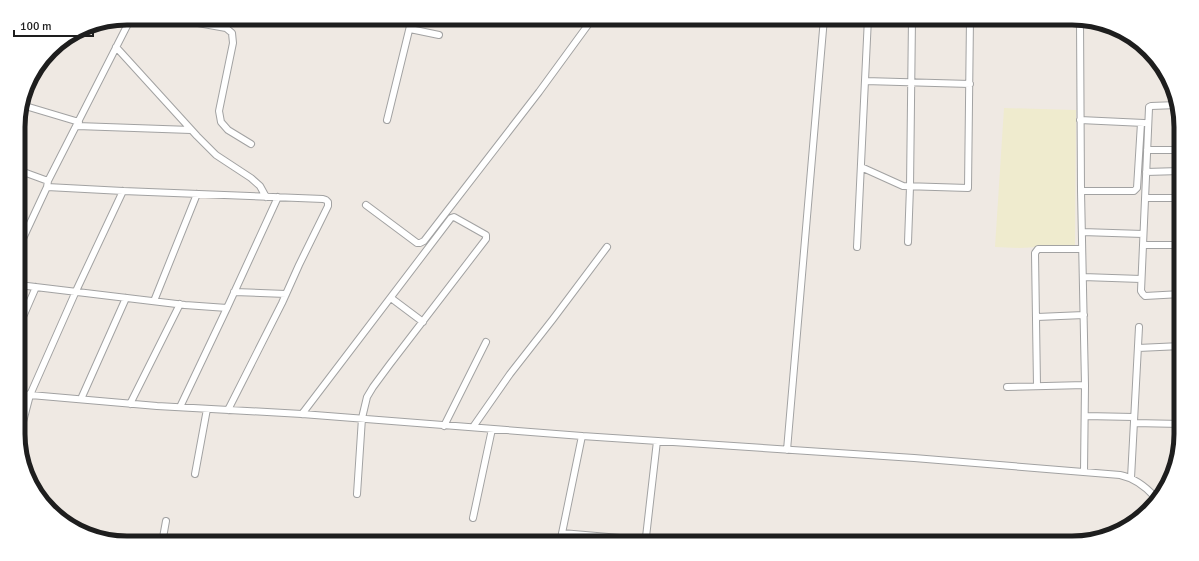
<svg xmlns="http://www.w3.org/2000/svg" width="1199" height="561" font-family="Signika,sans-serif">
	<style>
		.farmland { fill: #efebce }
		.lines { fill: none; stroke-linecap: round; stroke-linejoin: round }
		.minor-casing { stroke: #a2a2a2; stroke-width: 8 }
		.minor { stroke: #fff; stroke-width: 6 }
		.rim { fill: none; stroke: #1e1e1e; stroke-width: 5 }
	</style>
	<rect width="100%" height="100%" fill="#efe9e3"/>
	<!-- farmland -->
	<path class="farmland" d="M1004,108L1076,110L1075,245L1020,248L995,247Z"/>
	<g class="lines">
		<!-- minor casing -->
		<g class="minor-casing">
			<path id="minor" d="M170,18L226,28L232,33L233,43L219,111L221,122L228,130L251,144
				M1080,20L1081,191L1085,385L1084,472
				M410,29L439,35
				M116,47L197,136L216,155L251,178L260,186L266,197
				M865,81L970,84
				M22,105L79,122
				M1177,105L1151,106L1149,107V108L1141,291L1143,294L1145,296L1181,294
				M387,120L412,18
				M1080,120L1144,123
				M77,126L191,130
				M1147,150H1180
				M861,167L903,186L968,188L970,18
				M18,170L48,181
				M1146,172L1180,171
				M47,187L123,191L323,199L326,200L328,202V206L299,265L282,303L228,410
				M1081,191H1134L1137,188L1141,123
				M1145,198H1180
				M366,205L417,243H420L424,241L539,92L593,18
				M1082,232L1143,234
				M908,242L910,187L912,18
				M1143,245H1180
				M19,247L47,187L48,181L131,18
				M857,247L868,18
				M1083,277L1141,279
				M19,285L185,305L227,308
				M234,292L286,294
				M391,298L423,322
				M154,301L197,194
				M1037,317L1084,315
				M19,326L36,287
				M1179,346L1180,387L1179,442
				M1138,348L1181,346
				M1037,386L1035,253L1038,249H1082
				M1007,387L1085,385
				M19,394L157,406L302,414L582,436L914,458L1120,475C1134,478 1146,487 1155,497
				M81,399L126,298
				M130,404L180,304
				M180,407L227,308L278,197
				M302,414L451,218L454,217L486,235V239L390,364L373,387L367,397L362,418L357,494
				M1085,416L1134,417
				M1134,423L1181,424
				M444,426L486,342
				M473,427L510,374L553,319L607,247
				M19,437L30,395L76,291L123,191
				M787,450L824,18
				M195,474L207,409
				M1131,478L1139,327
				M473,518L492,429
				M562,533L643,540L646,537L657,441
				M162,543L166,521
				M560,543L582,436"/>
		</g>
		<!-- minor -->
		<use href="#minor" class="minor"/>
	</g>
	<!-- crop -->
	<path d="M0 0H1199V561H0ZM127 25H1072A102 102 0 0 1 1174 127V434A102 102 0 0 1 1072 536H127A102 102 0 0 1 25 434V127A102 102 0 0 1 127 25Z" fill="#fff" fill-rule="evenodd"/>
	<path class="rim" d="M127 25H1072A102 102 0 0 1 1174 127V434A102 102 0 0 1 1072 536H127A102 102 0 0 1 25 434V127A102 102 0 0 1 127 25Z"/>
	<!-- scale -->
	<path d="M14 30v6h79v-6" fill="none" stroke="#1e1e1e" stroke-width="2"/>
	<text x="20" y="30" font-size="12" fill="#1e1e1e" stroke="#ffffff" stroke-width="3" paint-order="stroke">100 m</text>
</svg>
